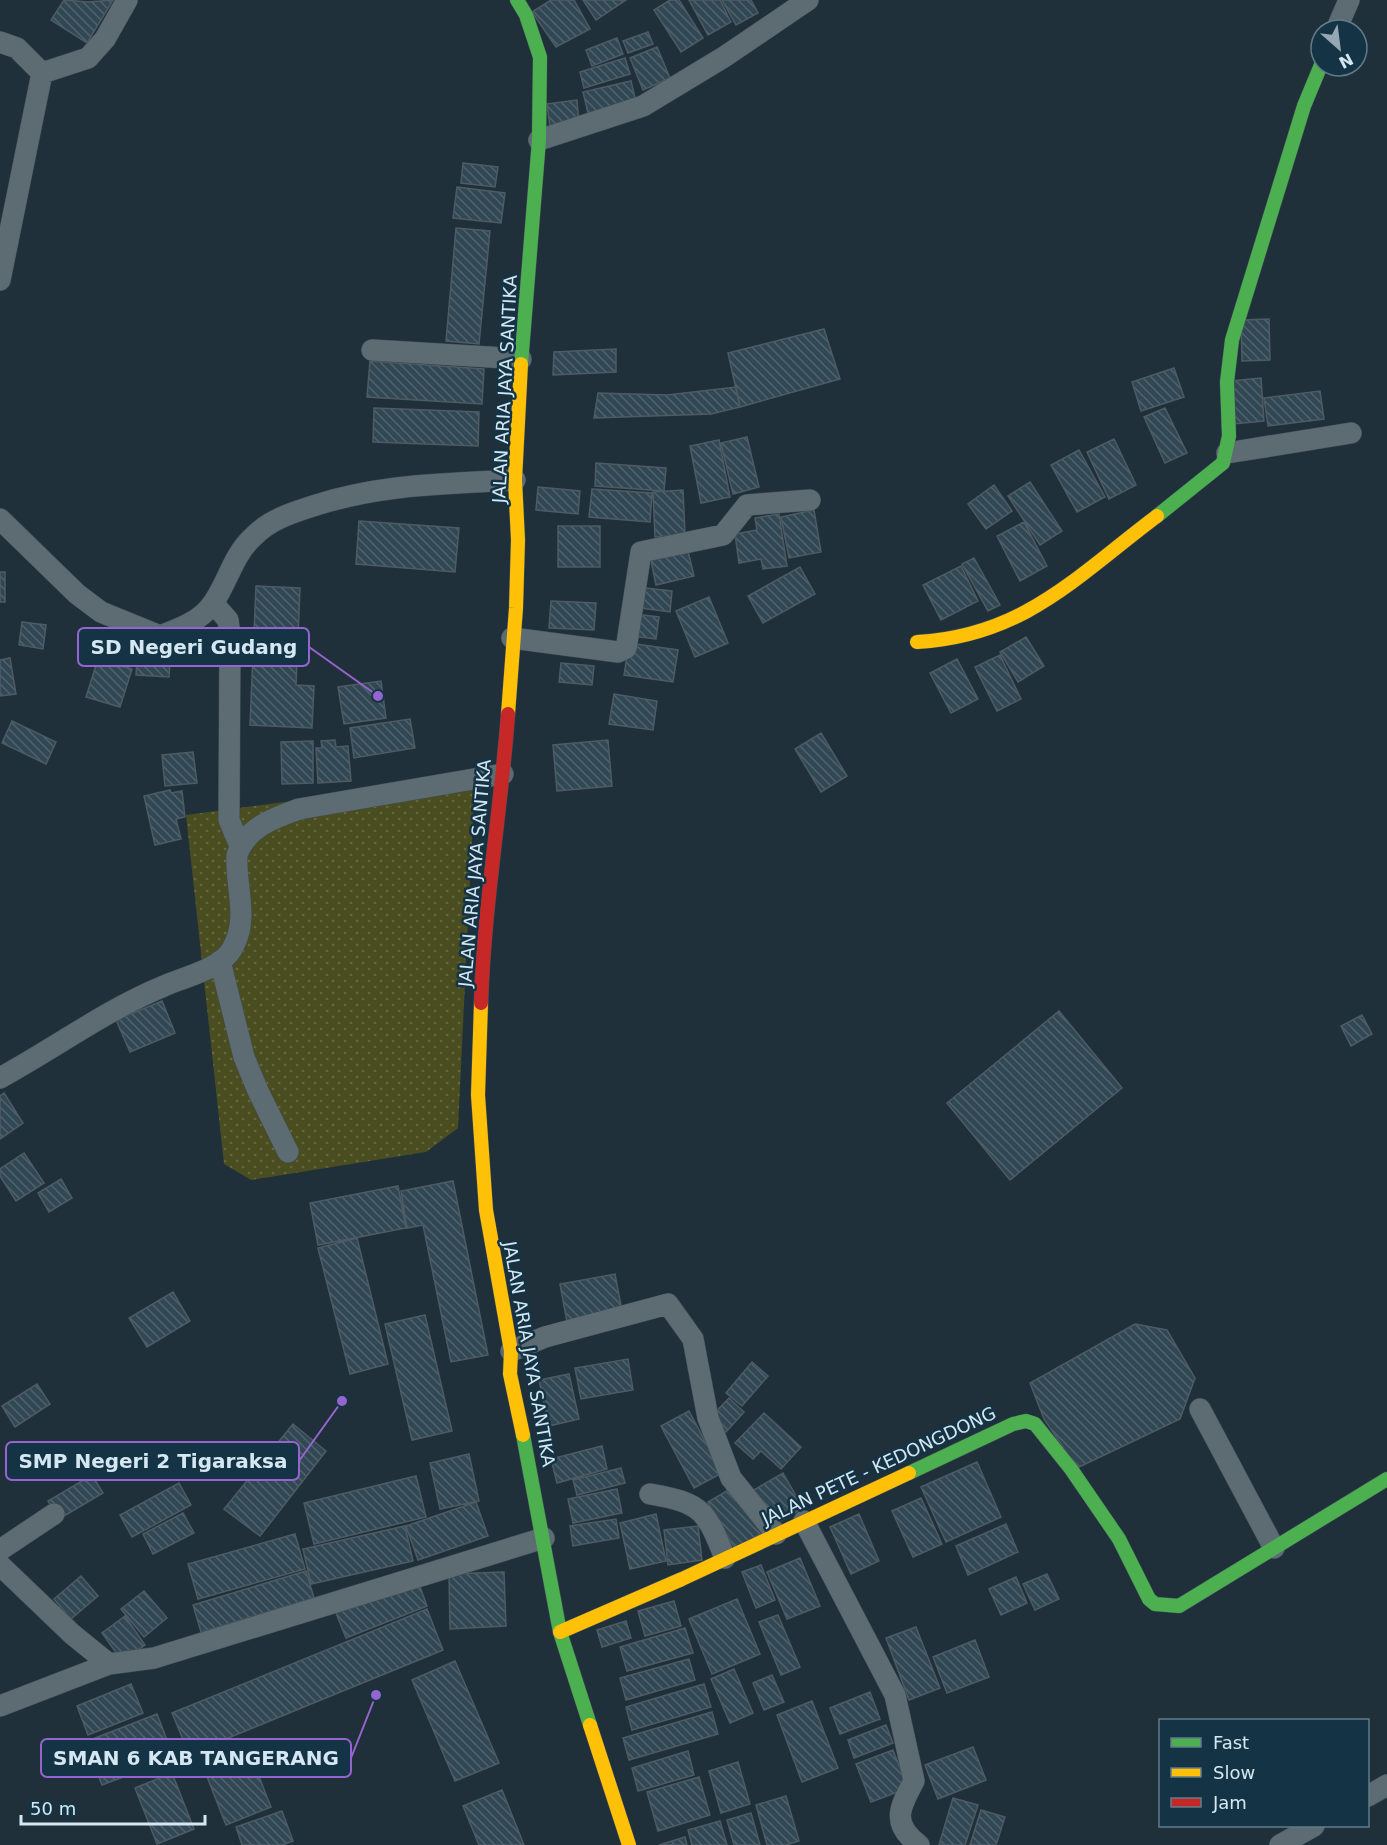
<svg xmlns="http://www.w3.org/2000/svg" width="1387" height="1845" font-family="'DejaVu Sans',sans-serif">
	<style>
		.grass { fill: url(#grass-dots) }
		.building { fill: url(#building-back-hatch); stroke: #4e5b64; stroke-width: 1.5 }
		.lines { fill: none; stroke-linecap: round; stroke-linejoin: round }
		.street-casing { stroke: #404e57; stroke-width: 22 }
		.fast-casing { stroke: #404e57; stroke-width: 15 }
		.slow-casing { stroke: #404e57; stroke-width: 15 }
		.jam-casing { stroke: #404e57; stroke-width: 15 }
		.street { stroke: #5d6b72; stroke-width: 21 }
		.fast { stroke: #4caf50; stroke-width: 14 }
		.slow { stroke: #ffc107; stroke-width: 14 }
		.jam { stroke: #c62828; stroke-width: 14 }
		.labels { text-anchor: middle; stroke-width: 5; stroke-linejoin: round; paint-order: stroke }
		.street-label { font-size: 18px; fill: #d5e7f2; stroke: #143446 }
		.leader { fill: none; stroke: #9664ce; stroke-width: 2 }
		.callout-dot { fill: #9664ce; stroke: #143446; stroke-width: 2 }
		.callout { fill: #143446; stroke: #9664ce; stroke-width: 2 }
		.callout-label { font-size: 20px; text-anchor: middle; font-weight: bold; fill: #d5e7f2 }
	</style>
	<defs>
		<pattern id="grass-dots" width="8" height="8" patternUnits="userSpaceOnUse" patternTransform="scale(1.5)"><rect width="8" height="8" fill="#4a4d1f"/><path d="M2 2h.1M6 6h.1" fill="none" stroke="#636740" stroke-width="1.8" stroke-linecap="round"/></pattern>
		<pattern id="building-back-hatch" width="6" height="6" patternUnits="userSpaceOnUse" patternTransform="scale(1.5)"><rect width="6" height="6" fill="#314854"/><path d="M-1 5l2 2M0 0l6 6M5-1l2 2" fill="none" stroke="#4e626d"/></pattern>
	</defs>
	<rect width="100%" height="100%" fill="#1f303b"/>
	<!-- grass -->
	<path class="grass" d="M475,777L458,1128L426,1152L251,1180L224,1164L186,815Z"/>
	<!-- building -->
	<path class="building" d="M64,0L88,2L113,0L87,43L51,20Z
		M551,0H574L590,29L556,47L532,12Z
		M583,0H626L596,20Z
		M670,0H679L703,38L681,52L654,10Z
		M689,0H720L731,22L708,35Z
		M722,0H751L758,13L736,25Z
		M648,32L653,44L628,53L623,41Z
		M617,38L623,54L592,66L586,50Z
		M657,47L670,78L643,90L630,58Z
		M625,58L630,74L584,88L580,72Z
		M631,81L637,106L589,117L583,92Z
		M577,100L579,124L550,127L547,104Z
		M463,163L498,167L495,187L461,183Z
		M457,187L505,193L501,223L453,218Z
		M456,228L490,231L479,344L446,341Z
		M1269,319L1270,360L1242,361L1241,320Z
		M824,329L840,379L740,407L728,353Z
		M616,349V372L553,375L554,352Z
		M370,361L484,369L482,404L367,397Z
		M1174,368L1184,397L1141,411L1132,382Z
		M1261,378L1264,421L1233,424L1231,381Z
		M736,387L740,407L711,414L594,418L598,393L667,395Z
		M1320,391L1324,419L1268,426L1264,398Z
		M374,408L479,412L478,446L373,442Z
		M1165,408L1187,453L1165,463L1144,417Z
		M747,437L759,487L733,494L721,443Z
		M1114,439L1136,485L1109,499L1087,452Z
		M719,440L730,497L701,503L690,446Z
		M1079,450L1105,497L1077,512L1051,465Z
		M596,463L666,468L664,491L595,486Z
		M1030,482L1062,531L1040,545L1008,496Z
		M994,485L1012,511L986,529L968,504Z
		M538,487L580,491L578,514L536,510Z
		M592,489L652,493L650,522L589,517Z
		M683,490L685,535L655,537L653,492Z
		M814,510L821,552L789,558L781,517Z
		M779,514L787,566L763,569L761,559L739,563L735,534L757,530L755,518Z
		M359,521L459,528L455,572L356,564Z
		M1024,522L1047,566L1020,581L997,536Z
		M558,526H600V567H558Z
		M687,547L694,576L656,585L650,556Z
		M974,558L1000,605L988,611L962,564Z
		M961,566L978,601L941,620L923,585Z
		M800,567L815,594L763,623L748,596Z
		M0,572H5V602H0Z
		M256,586L300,588L296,685L314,686L312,728L250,725Z
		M636,587L672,591L670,612L633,607Z
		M709,597L728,643L695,657L676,611Z
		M551,601L596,603L594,630L549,628Z
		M635,614L659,617L656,639L632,636Z
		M22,622L46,625L43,649L19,645Z
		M1026,637L1044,666L1018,682L1000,652Z
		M138,642L171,643L169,677L136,675Z
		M629,643L678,650L673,682L624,675Z
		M1000,655L1021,699L997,711L975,667Z
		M10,658L16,694L0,696V660Z
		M98,659L132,669L120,707L86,697Z
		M957,659L978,699L951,713L930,673Z
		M561,663L594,666L592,685L559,682Z
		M381,681L386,718L344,724L338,687Z
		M614,694L657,701L653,730L609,724Z
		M410,719L415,748L354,758L350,728Z
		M12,721L56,742L46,764L2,743Z
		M821,733L847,776L821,792L795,749Z
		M335,740L336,747L348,746L351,781L318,783L316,748H322L321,741Z
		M608,740L612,786L557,791L553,745Z
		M313,741V783L282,784L281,742Z
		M193,752L197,783L165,786L162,755Z
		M170,790L171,793L182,791L185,817L176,819L181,839L155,845L144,796Z
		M162,1001L175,1033L130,1052L116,1020Z
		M1059,1011L1122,1088L1010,1180L947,1103Z
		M1362,1015L1372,1034L1351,1046L1341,1026Z
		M4,1093L23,1123L0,1139V1096Z
		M24,1153L44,1183L16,1201L0,1176V1169Z
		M61,1179L72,1198L49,1212L38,1193Z
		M453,1181L488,1355L451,1362L423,1225L407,1228L401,1191Z
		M398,1186L406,1228L318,1245L310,1203Z
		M357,1238L388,1364L350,1374L318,1248Z
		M615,1274L622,1311L567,1322L560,1284Z
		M173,1292L190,1321L147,1347L129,1318Z
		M425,1315L452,1431L412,1440L385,1324Z
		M1135,1324L1167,1330L1195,1378L1180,1419L1077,1468L1044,1419L1030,1383Z
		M628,1359L633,1390L581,1399L575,1368Z
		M752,1362L768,1376L742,1406L726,1393Z
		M569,1374L579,1419L549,1426L539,1380Z
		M37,1384L50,1404L15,1427L2,1406Z
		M729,1398L744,1412L726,1432L710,1418Z
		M689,1411L722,1473L694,1488L661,1426Z
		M764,1413L801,1447L781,1469L761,1451L753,1459L735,1443Z
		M293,1424L326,1451L260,1536L224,1509Z
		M602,1446L607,1469L557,1483L551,1459Z
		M469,1454L479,1501L440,1509L430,1463Z
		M977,1462L1001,1517L946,1542L921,1487Z
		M621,1468L625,1483L577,1495L573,1480Z
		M783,1473L803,1508L772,1526L752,1491Z
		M92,1475L103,1493L59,1519L48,1501Z
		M416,1476L426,1517L314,1544L304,1503Z
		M179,1483L191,1505L132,1537L120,1515Z
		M735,1486L762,1533L735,1549L708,1502Z
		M617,1489L622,1513L573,1523L568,1499Z
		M921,1498L942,1544L913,1557L892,1511Z
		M476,1502L488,1536L418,1560L406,1526Z
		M183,1513L194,1533L153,1554L143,1534Z
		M656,1514L666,1561L630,1569L620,1523Z
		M859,1514L879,1561L851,1574L830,1527Z
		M616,1519L619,1538L573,1546L570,1526Z
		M1006,1524L1018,1552L968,1575L956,1546Z
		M405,1526L413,1561L311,1584L303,1549Z
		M698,1526L702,1560L668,1565L664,1530Z
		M295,1534L305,1569L198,1599L188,1564Z
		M800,1558L820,1606L787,1619L767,1572Z
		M761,1565L775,1600L756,1608L742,1572Z
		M306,1571L314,1598L201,1632L193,1605Z
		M504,1572L506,1626L450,1629L449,1574Z
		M1047,1574L1059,1599L1035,1610L1023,1584Z
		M81,1576L98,1596L71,1619L54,1599Z
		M1016,1577L1027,1603L1001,1615L989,1589Z
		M418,1581L427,1606L346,1638L336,1613Z
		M144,1591L167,1618L144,1637L121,1609Z
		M737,1599L760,1654L712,1674L689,1619Z
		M674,1601L681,1626L645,1636L638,1611Z
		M427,1609L443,1650L189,1754L172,1713Z
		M778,1615L800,1667L781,1675L759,1622Z
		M125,1616L145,1645L122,1661L102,1633Z
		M626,1621L631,1638L602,1647L597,1630Z
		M916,1627L940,1688L909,1700L886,1638Z
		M685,1628L693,1653L627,1671L620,1647Z
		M975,1640L989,1677L947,1693L933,1657Z
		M689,1659L695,1680L626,1700L620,1678Z
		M455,1661L499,1763L455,1781L412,1680Z
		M734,1669L753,1713L730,1723L711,1679Z
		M772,1675L784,1702L764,1710L753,1683Z
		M131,1684L143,1713L88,1735L77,1706Z
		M704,1684L711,1707L632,1730L626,1707Z
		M870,1692L880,1719L840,1734L830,1708Z
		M812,1701L838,1768L802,1782L777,1715Z
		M712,1712L718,1734L629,1760L623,1738Z
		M157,1714L174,1758L102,1785L85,1742Z
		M886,1725L893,1743L854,1758L848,1740Z
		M973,1747L986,1780L938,1799L925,1765Z
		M893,1750L908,1788L871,1802L856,1764Z
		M249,1751L271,1807L226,1825L204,1769Z
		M688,1751L694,1775L638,1791L632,1768Z
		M738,1762L750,1804L721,1813L709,1771Z
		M172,1773L194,1829L157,1844L135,1788Z
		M699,1777L710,1815L658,1831L647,1792Z
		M502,1790L524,1845H479L463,1806Z
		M786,1796L799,1841L786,1845H767L756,1805Z
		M953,1798L978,1805L965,1845H939Z
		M981,1810L1005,1817L996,1845H970Z
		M282,1811L293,1841L282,1845H242L236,1827Z
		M751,1813L760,1845H734L727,1820Z
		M720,1821L727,1845H692L688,1830Z
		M685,1837L687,1845H659Z"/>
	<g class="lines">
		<!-- street casing -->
		<g class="street-casing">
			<path id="street" d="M1336,30L1349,0
				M0,42L17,48L42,73
				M42,73L88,58L105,39L127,0
				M539,140L643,106L724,57L808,0
				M0,280L42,73
				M372,350L521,359
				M1227,453L1351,433
				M0,519L77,594L101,612L160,636C179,629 201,621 213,603C228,582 233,555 253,537C269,520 291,513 313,506C381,484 444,484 515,480
				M213,603L228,620L230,635L229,820L240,846
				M512,638L618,652L626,648L627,643L641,552L723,535L747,505L810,500
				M220,961L244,1057L258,1091L288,1152
				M0,1078C55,1048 106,1010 164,986C184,977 221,969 232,949C250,918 235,888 237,855C247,827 274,818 299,809L503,774
				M511,1351L545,1337L668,1304L693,1339L708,1418L731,1478L776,1534
				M1200,1409L1274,1548
				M650,1494C703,1503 706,1511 725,1558
				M804,1521L895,1695L914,1781C900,1807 890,1823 919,1845
				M0,1550L54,1514
				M0,1565L72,1634L109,1664L154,1658L544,1538
				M0,1706L109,1664
				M1368,1796L1387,1785
				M1280,1845L1314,1826"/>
		</g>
		<!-- fast casing -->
		<g class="fast-casing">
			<path id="fast" d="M517,0L526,15L540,57L539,140L521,364
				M1157,516L1223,463L1229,436L1227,382L1232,340L1304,106L1321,65
				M523,1435L560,1632L590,1725
				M909,1473L1013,1424L1026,1421L1035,1424L1071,1469L1119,1539L1149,1599L1155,1604L1179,1606L1387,1479"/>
		</g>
		<!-- slow casing -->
		<g class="slow-casing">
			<path id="slow" d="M917,642C1024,636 1077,576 1157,516
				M508,714L516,608L518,540L515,480L521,364
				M481,1003L478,1095L486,1210L511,1351L510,1374L523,1435
				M560,1632L682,1579L909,1473
				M590,1725L629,1845"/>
		</g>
		<!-- jam casing -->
		<g class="jam-casing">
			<path id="jam" d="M481,1003C484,906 501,810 508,714"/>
		</g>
		<!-- street -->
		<use href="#street" class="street"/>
		<!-- fast -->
		<use href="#fast" class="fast"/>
		<!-- slow -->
		<use href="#slow" class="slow"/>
		<!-- jam -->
		<use href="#jam" class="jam"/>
	</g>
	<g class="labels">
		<!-- street labels -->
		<g class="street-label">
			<text transform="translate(505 389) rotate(-87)" y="6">JALAN ARIA JAYA SANTIKA</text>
			<text transform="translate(475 873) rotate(-85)" y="6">JALAN ARIA JAYA SANTIKA</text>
			<text transform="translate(529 1354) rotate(80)" y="6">JALAN ARIA JAYA SANTIKA</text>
			<text transform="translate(879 1466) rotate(-25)" y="6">JALAN PETE - KEDONGDONG</text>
		</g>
	</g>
	<!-- callouts -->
	<path class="leader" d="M378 696L309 647M342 1401L299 1461M376 1695L351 1758"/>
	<g class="callout-dot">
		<circle cx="378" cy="696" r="6"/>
		<circle cx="342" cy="1401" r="6"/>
		<circle cx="376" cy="1695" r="6"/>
	</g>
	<g class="callout">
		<rect x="78" y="628" width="231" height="38" rx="6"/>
		<rect x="6" y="1442" width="293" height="38" rx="6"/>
		<rect x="41" y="1739" width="310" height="38" rx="6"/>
	</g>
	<g class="callout-label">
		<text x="194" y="654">SD Negeri Gudang</text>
		<text x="153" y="1468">SMP Negeri 2 Tigaraksa</text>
		<text x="196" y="1765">SMAN 6 KAB TANGERANG</text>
	</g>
	<!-- legend -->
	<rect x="1159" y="1719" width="210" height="108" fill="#143446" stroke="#617c8b" stroke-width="1.5"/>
	<rect x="1171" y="1738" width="30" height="9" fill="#4caf50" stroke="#617c8b" stroke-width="1.5"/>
	<text x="1213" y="1749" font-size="18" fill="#d5e7f2">Fast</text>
	<rect x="1171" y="1768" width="30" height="9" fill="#ffc107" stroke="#617c8b" stroke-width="1.5"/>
	<text x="1213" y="1779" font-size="18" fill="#d5e7f2">Slow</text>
	<rect x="1171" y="1798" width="30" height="9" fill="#c62828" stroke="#617c8b" stroke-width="1.5"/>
	<text x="1213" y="1809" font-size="18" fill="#d5e7f2">Jam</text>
	<!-- north arrow -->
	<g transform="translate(1339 48) rotate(152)"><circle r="28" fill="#143446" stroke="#617c8b" stroke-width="1.5"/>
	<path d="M0-4.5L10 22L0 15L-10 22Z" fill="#95a7b2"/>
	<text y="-9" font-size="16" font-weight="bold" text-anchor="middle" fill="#d5e7f2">N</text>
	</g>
	<!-- scale -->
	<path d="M21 1815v9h184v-9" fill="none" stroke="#d5e7f2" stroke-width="3"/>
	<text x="30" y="1815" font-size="18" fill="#d5e7f2" stroke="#143446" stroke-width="4.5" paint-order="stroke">50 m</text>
</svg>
